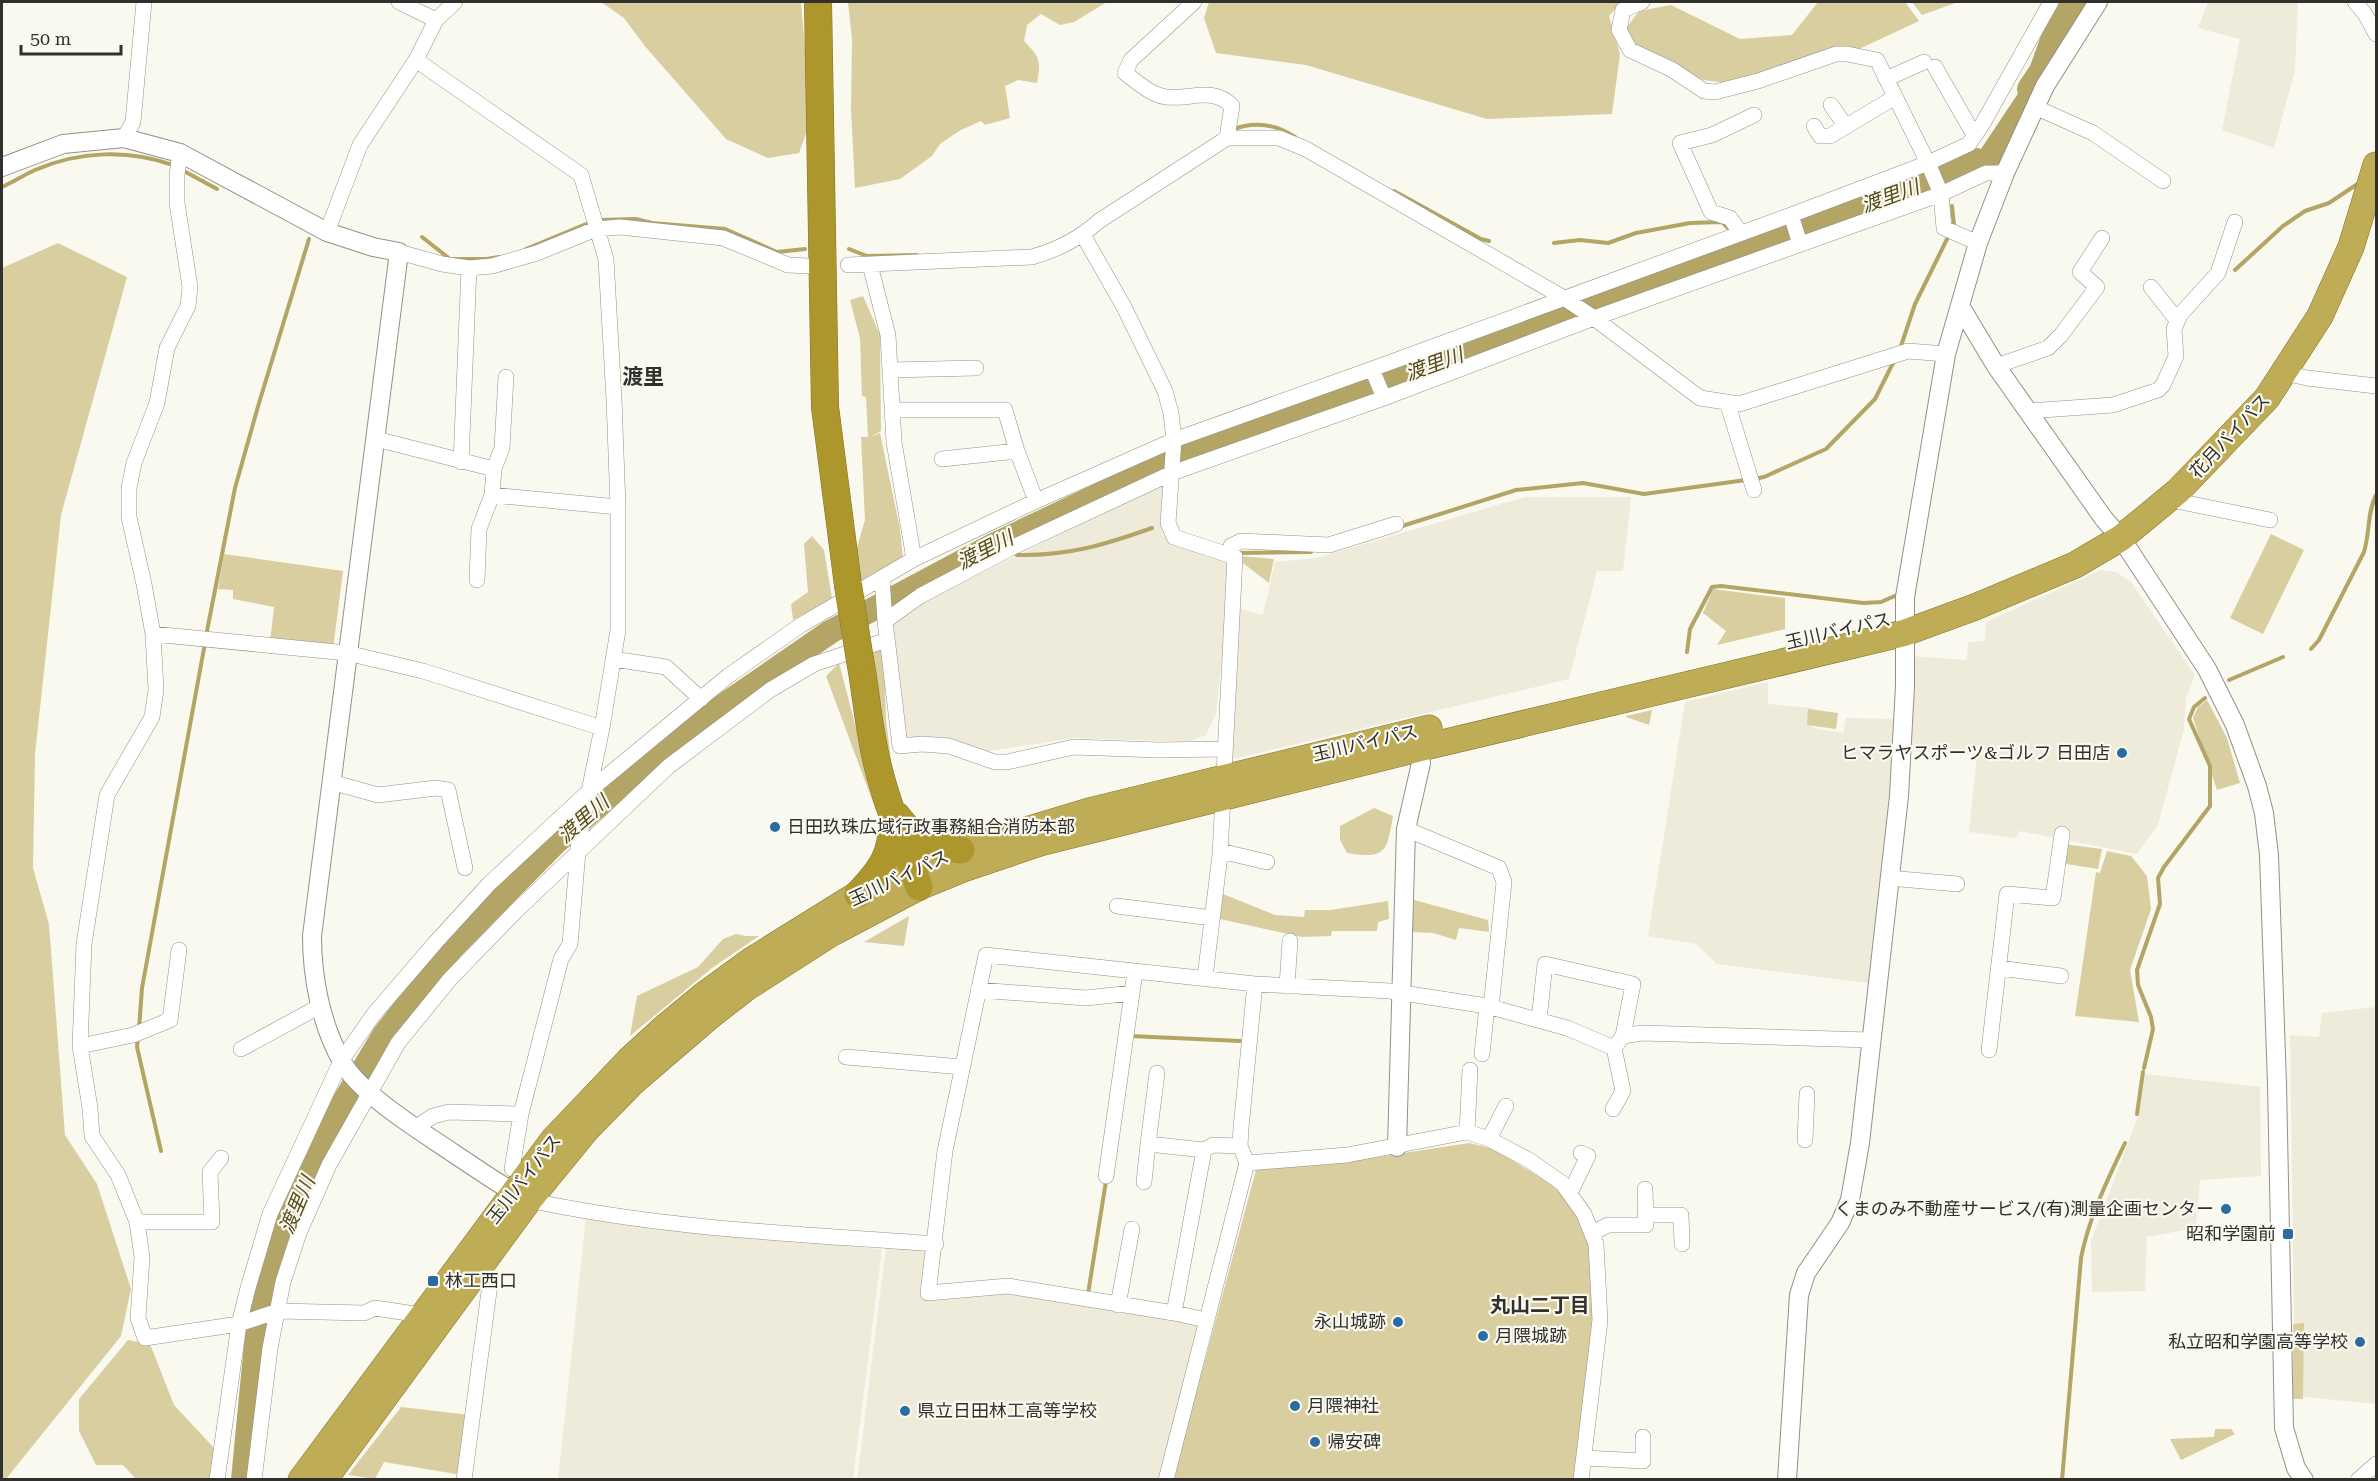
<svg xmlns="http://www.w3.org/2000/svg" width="2378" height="1481" font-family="'Roboto Serif','Noto Sans JP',serif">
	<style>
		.built { fill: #efebdb }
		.green { fill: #d8ce9f }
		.water { fill: #b3a565 }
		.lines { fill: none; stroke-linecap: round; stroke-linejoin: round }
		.stream { stroke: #b3a565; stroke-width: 4 }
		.river { stroke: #b3a565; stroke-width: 24 }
		.minor-casing { stroke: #929189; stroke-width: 16 }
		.tertiary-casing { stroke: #929189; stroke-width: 20 }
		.trunk-casing { stroke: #82732c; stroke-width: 27 }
		.motorway-casing { stroke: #82732c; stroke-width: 28 }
		.minor { stroke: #fff; stroke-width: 15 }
		.tertiary { stroke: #fff; stroke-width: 18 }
		.trunk { stroke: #beac56; stroke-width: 26 }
		.motorway { stroke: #ad972c; stroke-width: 27 }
		.motorway-bridge-casing { stroke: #82732c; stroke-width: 28; stroke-linecap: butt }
		.motorway-bridge { stroke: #ad972c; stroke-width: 27 }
		.poi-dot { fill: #2a6ca2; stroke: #faf9f0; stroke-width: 2 }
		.labels { text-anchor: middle; stroke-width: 4.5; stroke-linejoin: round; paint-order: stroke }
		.street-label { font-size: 18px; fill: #31302d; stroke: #faf9f0 }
		.poi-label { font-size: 18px; fill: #31302d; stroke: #faf9f0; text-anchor: start }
		.water-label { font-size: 20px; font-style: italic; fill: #554a19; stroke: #faf9f0 }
		.neighbourhood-label { font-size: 20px; font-weight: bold; fill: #31302d; stroke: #faf9f0 }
		.quarter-label { font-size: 21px; font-weight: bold; fill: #31302d; stroke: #faf9f0 }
	</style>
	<rect width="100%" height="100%" fill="#faf9f0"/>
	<!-- built -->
	<path class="built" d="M2208,2H2298L2295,70L2274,148L2222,130L2240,39L2198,28Z
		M1165,483L1162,536L1227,562L1226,615L1216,714L1206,735L1188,742L1075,738L984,752L949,739L905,737L892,622L924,601Z
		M1525,497H1631L1623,571H1597L1569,679L1229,760L1237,608L1263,615L1275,562L1316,558Z
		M2101,570L2116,572L2131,582L2195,675L2186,699L2184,729L2158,825L2137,854L2020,831L2016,838L1969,832L1977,755L1905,751L1910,656L1967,660L1968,642L1985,641L1986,622Z
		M1768,682V704L1813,708L1812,728L1843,733L1846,718L1898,719L1895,794L1875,984L1717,964L1696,944L1648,936L1685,702Z
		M2376,1007V1404L2295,1396L2290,1035L2319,1037L2322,1013Z
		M2145,1074L2260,1087L2261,1176L2200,1180L2196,1228L2147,1237L2145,1291L2092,1292L2091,1241L2140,1111Z
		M586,1217L728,1235L882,1249L853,1479L558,1480Z
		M886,1247L928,1248L924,1296L1008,1289L1199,1323L1160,1479L857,1480Z"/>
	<!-- green -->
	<path class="green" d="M601,2H801L811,119L799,153L768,158L726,139L644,45L624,18Z
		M848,2H1107L1074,22L1060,25L1041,14L1027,25L1024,41C1040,57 1041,61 1037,83L1018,80L1005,86L1010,118L985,125L981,121L959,131L940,144L932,156L900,179L855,188L851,109L852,40Z
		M1209,2H1622L1609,16L1620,54L1612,114L1487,119L1306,65L1216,53L1204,18Z
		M1818,2H1905L1919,21L1857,50L1728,83L1703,80L1640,49L1624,31L1639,11L1671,5L1740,39L1792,35Z
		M1912,2H1958L1922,15Z
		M58,243L127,277L61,515L35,754L33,868L49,924L65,1135L97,1184L131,1289L121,1336L6,1479L2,1480V268Z
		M863,296L880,335L881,431L871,437L880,433L900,529L903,559L857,585L853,561L865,520L861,437H871H868L866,397L862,396L860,338L850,300Z
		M2271,534L2304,550L2263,634L2230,618Z
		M812,536L824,550L832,598L793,620L791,604L808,592L804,544Z
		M224,554L343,571L333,649L270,642L274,607L233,599V590L218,589Z
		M1239,556L1274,559L1269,583L1239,560Z
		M1713,589L1785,598V629L1717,645L1726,631L1703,613Z
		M880,648L884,655L886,721L892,768L876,711L867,650Z
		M839,663L881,824L826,676Z
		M2207,700L2227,738L2240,783L2217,790L2193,718L2198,707Z
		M1808,709L1838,713L1836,729L1807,725Z
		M1652,710L1649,725L1626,717V716Z
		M1374,808L1393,816C1387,853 1385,859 1347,853L1340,840V826Z
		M2063,844L2102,849L2098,869L2060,863Z
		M2107,851L2131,856L2147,876L2151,909L2130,970L2139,1022L2075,1016L2096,872L2100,873Z
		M1223,894L1275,915L1304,917L1305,910H1331L1388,901L1389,919L1378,922L1377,931H1332L1331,936L1302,937L1220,919Z
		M1414,900L1488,920L1489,932L1459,928L1456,940L1433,933L1412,932Z
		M909,916L904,946L864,942Z
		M736,934L746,936H759L712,968L630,1036L637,996L698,967L723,939Z
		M1469,1143L1494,1149L1551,1184L1570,1204L1587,1234L1592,1271L1593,1326L1577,1479L1173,1480L1257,1166L1345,1162Z
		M2304,1323L2303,1399H2293V1324Z
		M128,1340L150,1344L174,1405L215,1449L210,1479H136L123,1465H96L79,1431V1399Z
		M401,1407L470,1415L462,1475L384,1462L375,1479L348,1475Z
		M2215,1429H2231L2235,1434L2181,1460L2170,1439L2214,1437Z"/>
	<!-- water -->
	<path class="water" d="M2065,2H2091L2057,57L2039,45Z
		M2041,59L2053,66L1999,164L1952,185L1944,168L1979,152Z"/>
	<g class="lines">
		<!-- stream -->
		<path class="stream" d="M1231,130C1254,121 1276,124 1295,137
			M182,170L217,189
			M2,187C13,182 24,175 35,170C79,151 128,149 173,165
			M1394,191L1481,239L1489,241
			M1952,206L1954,225L1952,229
			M599,220L636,219L652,223L725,229L777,252L805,249
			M422,237L450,259H486L499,257
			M1554,243L1580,240L1608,243L1636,233L1690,223L1722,222L1729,229
			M526,249L591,222
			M849,249L867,256L917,255
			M2235,270L2283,226L2305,211L2329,203L2359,183
			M1900,349L1915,304L1949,235
			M1754,479L1764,477L1826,449L1875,399L1895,359
			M1399,527L1516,490L1583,483L1644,494L1746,480
			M1240,553L1311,552
			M1017,555C1068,556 1104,545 1152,528
			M206,636L235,488L259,403L309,239
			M2311,649L2319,640L2364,552C2370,532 2367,513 2376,495
			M1687,652L1690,629L1712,587L1721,586L1863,603L1881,602L1897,595
			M2229,680L2283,657
			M139,1029L142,988L205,643
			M1130,1036L1240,1041
			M138,1037L137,1047L161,1151
			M2144,1068L2153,1029L2151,1017L2138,985L2137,970L2160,904L2158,878L2164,867L2210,806V766L2189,719L2194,707L2205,698
			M2137,1114L2143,1072
			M1088,1294L1106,1181
			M2062,1480L2081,1258C2089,1217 2107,1181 2125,1143"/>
		<!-- river -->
		<path class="river" d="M2029,89L2041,71L2054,35L2073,2
			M243,1480L257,1334L263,1304L288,1220L343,1103L384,1035L452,948L554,844L672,741L830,632L993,545L1164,464L1958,171L1977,160"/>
		<!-- minor casing -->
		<g class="minor-casing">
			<path id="minor" d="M399,2L436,20
				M1194,2L1131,60L1125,73C1137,82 1151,95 1166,97C1190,100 1213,86 1232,106L1227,138
				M1642,2L1623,10L1619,30L1630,50L1671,69L1704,91L1715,92L1758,81L1836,54H1847L1877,60L1928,163L1941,194L1944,228L1978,243
				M2355,2L2365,14L2376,34
				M1935,67L1974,135
				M1886,79L1924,62
				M1831,105L1846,127
				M2035,107L2093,133L2163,181
				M1814,126L1820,136H1830L1895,97
				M124,138L133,122L144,2
				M180,153L177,175V203L190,287L188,306L167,348L157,403L134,463L129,488V517L144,584L153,634L156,690L152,717L107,795L84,944L80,1046L90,1108L92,1136L118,1175L137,1222L142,1257L138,1318L145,1338L239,1324L278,1311L364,1313L375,1308L428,1316
				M1791,215L1800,244
				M327,232L360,145L416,60L436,20L455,2
				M1741,233L1730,218L1711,212L1680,143L1712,135L1754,115
				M1083,235L1124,307L1165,391L1171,413L1174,440L1168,523L1174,537L1235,557L1220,855L1205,977
				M399,252L442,264L469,268L492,266L537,253L596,229L620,227L723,238L788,265L809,266
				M848,265L1032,257C1057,250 1080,238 1099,221L1227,138H1279L1306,149L1564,298L1594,318L1700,398L1739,404L1908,351L1946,354
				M870,265L888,335L894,442L914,559
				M2151,287L2177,320
				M1996,366L2048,348L2061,335L2097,287L2080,272L2102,238
				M1372,369L1384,398
				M890,370L976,368
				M2284,373L2307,378L2376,386
				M1727,402L1754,490
				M892,410H1005L1017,451L1036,501
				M2028,411L2113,405L2158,390L2163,385L2176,356L2174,329L2180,315L2218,273L2235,222
				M376,439L494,469
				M942,459L1017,451
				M461,462L469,268
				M492,495L618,507
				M2167,499L2270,520
				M1230,555L1231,546L1241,541L1329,545L1396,524
				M882,578L885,621L900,746L922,744L949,746L995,762H1007L1074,747L1158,750L1224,749
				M477,580L479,529L492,495L494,469L502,448L506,377
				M885,621L920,596L1009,549L1172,473L1384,398L1594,318L1941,194L1986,173H2005
				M153,634L347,653L423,671L602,728
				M613,659L666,667L701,699
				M331,782L378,795L436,788L448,790L465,868
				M1406,829L1499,868L1504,882L1491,1008
				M1220,851L1267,862
				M1889,878L1957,884
				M1117,906L1212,918
				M1999,968L2061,976
				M1287,986L1290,941
				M978,990L1086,998L1132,993
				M1539,1020L1545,964L1633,984L1623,1036
				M80,1046L133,1035L170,1020L179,950
				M241,1049L320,1006
				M1989,1050L2007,894L2053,898L2062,834
				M1482,1054L1487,1006
				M846,1057L962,1067
				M1157,1073L1148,1144L1204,1150L1174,1313
				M1613,1109L1623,1091L1614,1048
				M415,1128L433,1116L449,1112L521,1114L561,959L570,944L579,840L602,728L618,630V507L614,399L606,259L581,175L416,60
				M1467,1132L1470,1070
				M1489,1139L1506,1106
				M1805,1140L1807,1094
				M1204,1150L1213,1145L1240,1146
				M1247,1163L1240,1146L1241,1128L1255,984
				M512,1169L521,1114
				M1106,1176L1135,972
				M1144,1182L1148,1144
				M1570,1193L1588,1156L1581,1153
				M529,1200C662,1229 800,1234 936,1244
				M1645,1215H1681L1682,1244
				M137,1222H212L210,1172L221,1158
				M1592,1233L1608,1225H1646L1645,1189
				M1118,1305L1132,1229
				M1206,1320L1174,1313L1008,1286L928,1293L945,1151L986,955L1255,984L1390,991L1487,1006L1567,1028L1614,1048L1623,1036L1642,1033L1870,1040
				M1584,1458L1643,1461V1437
				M217,1480L239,1324L248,1288L270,1214L341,1061L374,1014L435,943L489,884L589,791L728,676L801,625L914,559L1036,501L1174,440L1372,369L1791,215L1928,163L1969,144L1983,123L2051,2
				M254,1480L270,1348L283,1282L299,1233L329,1165L398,1043L450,979L516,911L669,766L770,690L814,664L887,640
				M464,1480L490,1284L485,1262
				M1166,1480L1247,1163L1347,1155L1467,1132L1489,1139L1529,1160L1562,1183L1584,1214L1596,1244L1600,1320L1581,1480
				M2358,1480L2376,1464"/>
		</g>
		<!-- tertiary casing -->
		<g class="tertiary-casing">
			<path id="tertiary" d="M2,167L63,144L124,138L180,153L327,232L373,247L399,252L312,936C312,978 321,1023 341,1060C359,1094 421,1131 453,1153C476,1168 498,1184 522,1197
				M1960,306L1996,366L2104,519L2121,538L2207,669L2235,725L2257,786L2264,813L2269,855L2277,1084L2284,1428L2296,1468L2304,1480
				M1397,1147L1406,829L1421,763L1419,739
				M1787,1480L1799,1295L1806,1273L1840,1223L1850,1200L1860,1143L1899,796L1905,686V597L1946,354L1978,243L2005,173L2045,86L2098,2"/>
		</g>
		<!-- trunk casing -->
		<g class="trunk-casing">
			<path id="trunk" d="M301,1480L553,1140L629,1060L664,1028L704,995L752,960L858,894L963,849L1093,810L1429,728
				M324,1480L529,1200L587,1129L632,1083L710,1016L746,988L832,933L919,887L963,869L1040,843L1421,748L1904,633L1975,607L2075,565L2121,538L2178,491L2267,398L2320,316L2351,247L2376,165"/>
		</g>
		<!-- motorway casing -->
		<g class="motorway-casing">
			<path id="motorway" d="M818,2L825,407L848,585
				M860,660C865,686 867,712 872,738C880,789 902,839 919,887
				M897,816C917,842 929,847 961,850
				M858,894C882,869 893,854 892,818"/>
		</g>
		<!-- minor -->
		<use href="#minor" class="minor"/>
		<!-- tertiary -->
		<use href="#tertiary" class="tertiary"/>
		<!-- trunk -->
		<use href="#trunk" class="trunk"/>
		<!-- motorway -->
		<use href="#motorway" class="motorway"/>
		<!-- motorway-bridge casing -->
		<g class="motorway-bridge-casing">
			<path id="motorway-bridge" d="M848,585L860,660"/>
		</g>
		<!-- motorway-bridge -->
		<use href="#motorway-bridge" class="motorway-bridge"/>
	</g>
	<!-- markers -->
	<g class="poi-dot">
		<circle cx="2122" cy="753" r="6"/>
		<circle cx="775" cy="827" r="6"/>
		<circle cx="2226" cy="1209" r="6"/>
		<rect x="2282" y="1228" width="12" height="12" rx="3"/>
		<rect x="427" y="1275" width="12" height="12" rx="3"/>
		<circle cx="1398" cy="1322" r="6"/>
		<circle cx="1483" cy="1336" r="6"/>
		<circle cx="2360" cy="1342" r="6"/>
		<circle cx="1295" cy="1406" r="6"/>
		<circle cx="905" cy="1411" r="6"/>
		<circle cx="1315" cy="1442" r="6"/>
	</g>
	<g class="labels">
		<!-- street labels -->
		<g class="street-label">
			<text transform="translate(2230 436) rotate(-47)" y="6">花月バイパス</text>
			<text transform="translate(1838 631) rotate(-13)" y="6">玉川バイパス</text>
			<text transform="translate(1365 743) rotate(-13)" y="6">玉川バイパス</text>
			<text transform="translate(899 878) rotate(-25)" y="6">玉川バイパス</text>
			<text transform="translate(524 1179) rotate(-52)" y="6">玉川バイパス</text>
		</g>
		<!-- poi labels -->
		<g class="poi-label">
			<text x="2110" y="759" text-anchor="end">ヒマラヤスポーツ&amp;ゴルフ 日田店</text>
			<text x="787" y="833">日田玖珠広域行政事務組合消防本部</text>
			<text x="2214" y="1215" text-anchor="end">くまのみ不動産サービス/(有)測量企画センター</text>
			<text x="2276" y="1240" text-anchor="end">昭和学園前</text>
			<text x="445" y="1287">林工西口</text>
			<text x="1386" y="1328" text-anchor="end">永山城跡</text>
			<text x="1495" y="1342">月隈城跡</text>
			<text x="2348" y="1348" text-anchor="end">私立昭和学園高等学校</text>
			<text x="1307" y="1412">月隈神社</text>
			<text x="917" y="1417">県立日田林工高等学校</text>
			<text x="1327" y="1448">帰安碑</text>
		</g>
		<!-- water labels -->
		<g class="water-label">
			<text transform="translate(1890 196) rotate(-20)" y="7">渡里川</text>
			<text transform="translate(1434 364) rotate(-20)" y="7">渡里川</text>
			<text transform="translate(985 550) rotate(-27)" y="7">渡里川</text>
			<text transform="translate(583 819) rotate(-41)" y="7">渡里川</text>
			<text transform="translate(297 1205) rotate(-67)" y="7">渡里川</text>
		</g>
		<!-- neighbourhood labels -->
		<g class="neighbourhood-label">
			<text x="1540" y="1312">丸山二丁目</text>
		</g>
		<!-- quarter labels -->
		<g class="quarter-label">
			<text x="643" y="384">渡里</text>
		</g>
	</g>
	<!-- border -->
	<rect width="2378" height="1481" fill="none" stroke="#31302d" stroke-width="6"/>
	<!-- scale -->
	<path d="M21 45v9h100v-9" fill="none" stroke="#31302d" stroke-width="3"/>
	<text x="30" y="45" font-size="18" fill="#31302d" stroke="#faf9f0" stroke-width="4.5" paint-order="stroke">50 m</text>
</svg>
